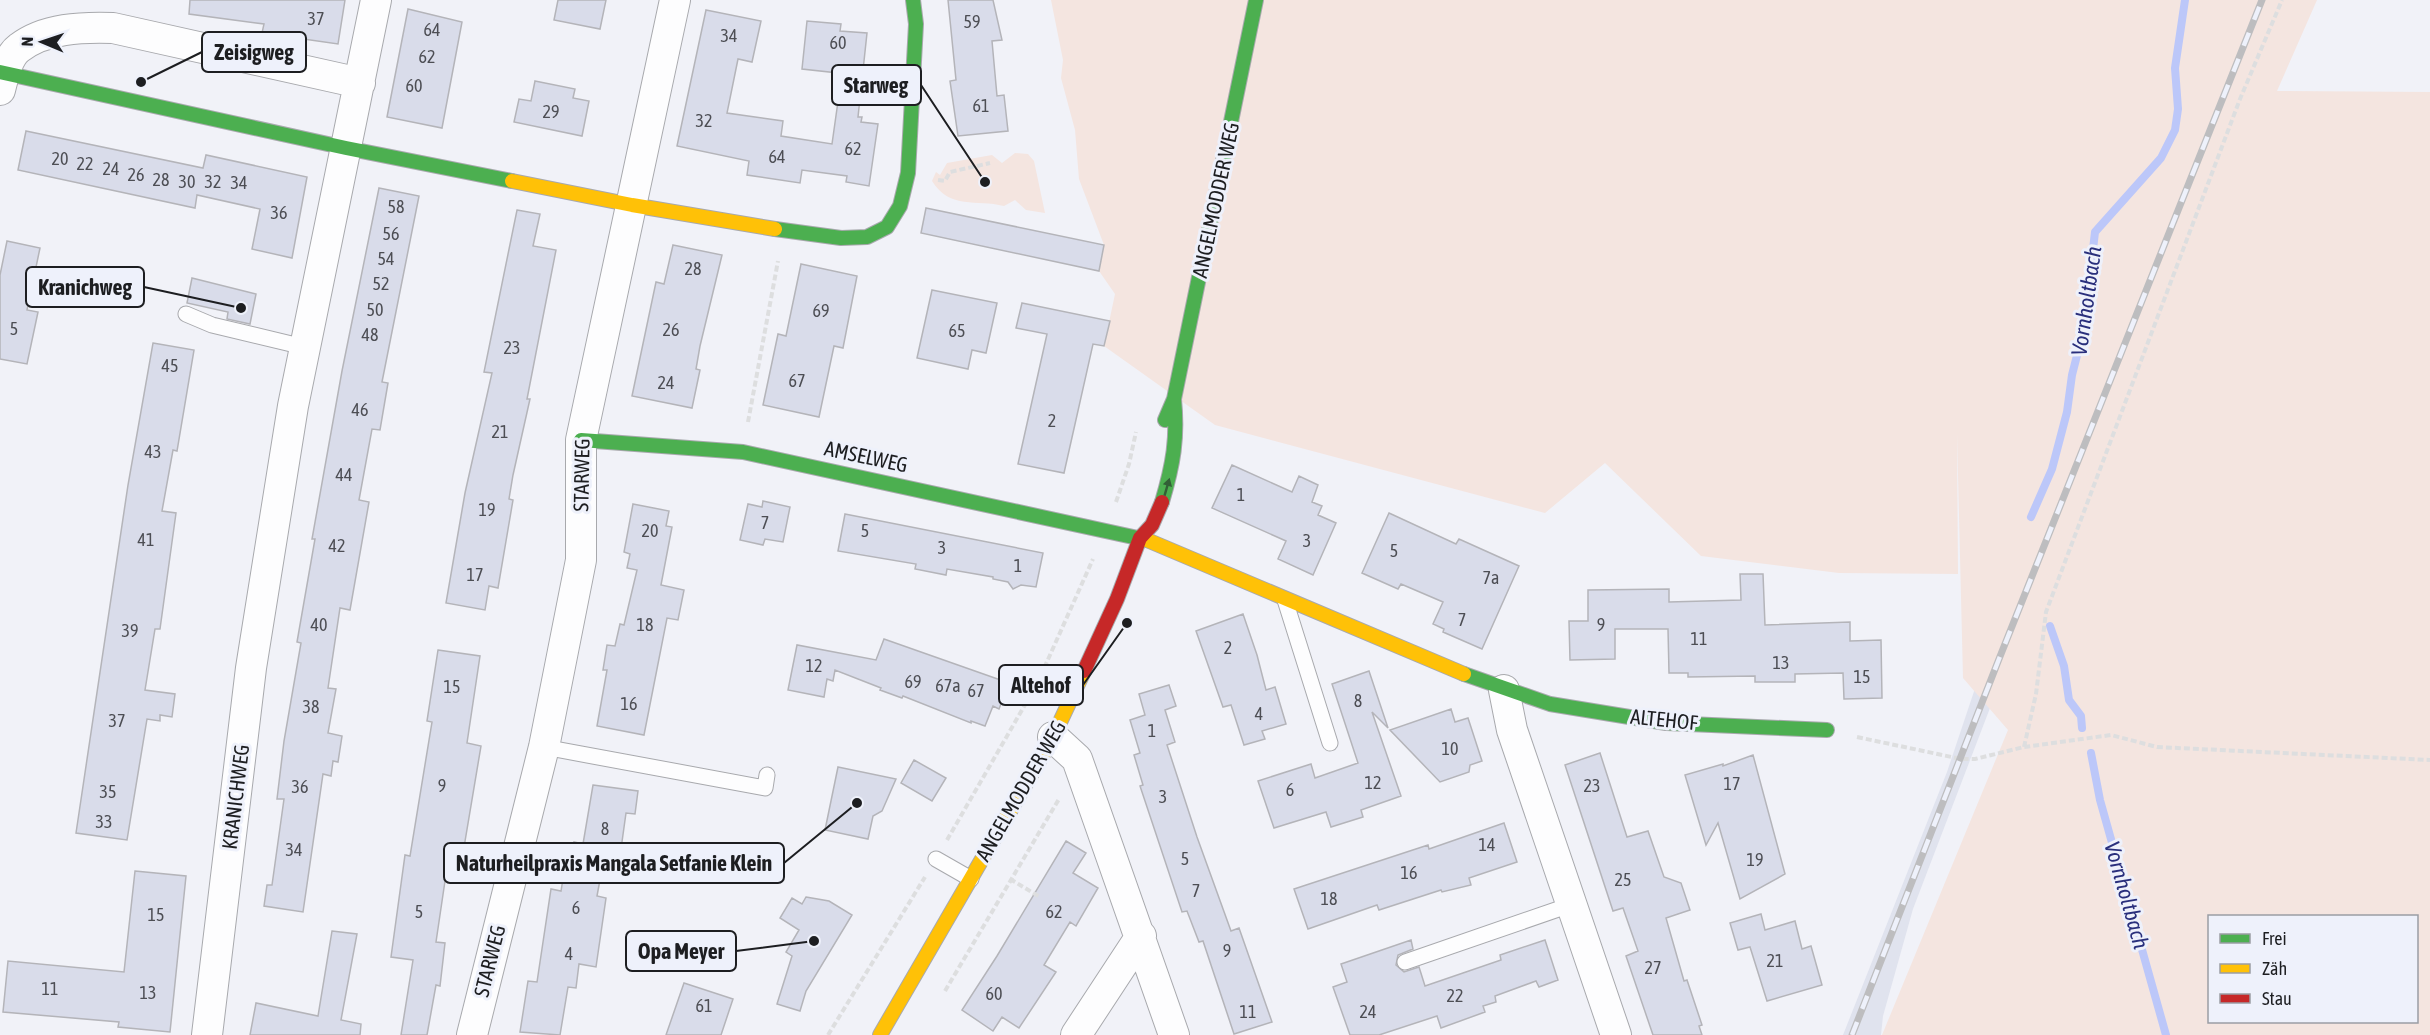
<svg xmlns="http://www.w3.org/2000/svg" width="2430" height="1035" font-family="'Asap Condensed',sans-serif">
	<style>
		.built { fill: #e0e3ee }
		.green { fill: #f4e5e0; fill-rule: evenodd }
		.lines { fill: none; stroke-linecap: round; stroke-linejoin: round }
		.stream { stroke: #bcc7f9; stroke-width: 8 }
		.building { fill: #d9dcea; stroke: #b4b4b9; stroke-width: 1.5 }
		.lane-casing { stroke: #a8a9ad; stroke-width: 17 }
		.street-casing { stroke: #a8a9ad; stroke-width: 32 }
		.fast-casing { stroke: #a8a9ad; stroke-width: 16 }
		.slow-casing { stroke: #a8a9ad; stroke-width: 16 }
		.jam-casing { stroke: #a8a9ad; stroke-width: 16 }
		.path { stroke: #dddedf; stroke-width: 4; stroke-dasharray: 6 3; stroke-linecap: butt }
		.lane { stroke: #fdfdfe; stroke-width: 15 }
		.street { stroke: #fdfdfe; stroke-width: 30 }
		.fast { stroke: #4caf50; stroke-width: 14 }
		.slow { stroke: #ffc107; stroke-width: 14 }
		.jam { stroke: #c62828; stroke-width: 14 }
		.rail-casing { stroke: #bdbdbf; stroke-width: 7 }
		.rail { stroke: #eef1fb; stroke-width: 4.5; stroke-dasharray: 14; stroke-linecap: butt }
		.oneway { fill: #325f36 }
		.labels { text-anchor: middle; stroke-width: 6; stroke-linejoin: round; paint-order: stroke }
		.number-label { font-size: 18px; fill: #4d4e54 }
		.street-label { font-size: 21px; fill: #1d1e21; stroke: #eef1fb }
		.water-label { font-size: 22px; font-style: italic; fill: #292f7c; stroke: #eef1fb }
		.leader { fill: none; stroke: #1d1e21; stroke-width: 2 }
		.callout-dot { fill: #1d1e21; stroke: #eef1fb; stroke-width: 2 }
		.callout { fill: #eef1fb; stroke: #1d1e21; stroke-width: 2 }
		.callout-label { font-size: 22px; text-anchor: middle; font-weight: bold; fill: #1d1e21 }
	</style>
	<rect width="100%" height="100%" fill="#f1f2f8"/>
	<!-- built -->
	<path class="built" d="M2013,575L1990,708L1913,909L1883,1016L1881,1035H1843L1947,772Z"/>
	<!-- green -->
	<path class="green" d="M1051,0H2317L2277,91L2430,92V1035H1882L2008,730L1963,678L1957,434L1958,574L1839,573L1701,556L1605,463L1545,513L1215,425L1104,346L1115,294L1099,271L1104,245L1079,179L1075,130L1061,78L1063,60ZM2210,916H2416V1022H2210Z
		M1015,153L1028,154L1034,161L1045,213L1026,210L1015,200L1004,206C976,199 950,210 932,181L936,172L940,175L947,163L992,155L1002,163Z"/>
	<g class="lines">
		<!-- stream -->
		<path class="stream" d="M2031,517L2052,469L2067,412L2072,375L2084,328L2095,232L2161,158L2175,130L2178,109L2175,68L2185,0
			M2050,626L2064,666L2069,700L2081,716L2082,728
			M2091,753L2100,800L2166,1035"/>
	</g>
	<!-- building -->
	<path class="building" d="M190,0H345L338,44L262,33L264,24L189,14Z
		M558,0H606L600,29L554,20Z
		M948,0H993L1002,40L992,41L997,96L1004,95L1008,131L958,136L950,81L956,80Z
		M408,9L462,22L442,128L387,117Z
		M706,10L761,21L752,62L738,59L727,113L783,121L781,136L832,144L841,80L838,79V73L802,69L807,21L841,24L840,31L867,33L858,117H862L861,122L878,124L869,186L846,182L847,176L802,170L800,183L747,175L749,161L677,146Z
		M535,81L575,89L573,98L589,101L582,136L514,122L519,99L531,101Z
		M26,131L203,168L206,155L307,177L292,258L252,249L260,209L197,195L195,208L18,170Z
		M379,188L419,196L382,382L388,383L380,430L372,429L359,500L369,502L350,610L340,608L328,688L336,689L328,733L342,736L338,762L333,761L331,776L323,774L303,912L264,906L267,885H272L284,799H277L284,741L301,643L297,642L315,539H312L342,371Z
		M926,208L1104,245L1099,271L921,233Z
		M517,210L540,214L533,246L556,250L527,399H530L513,475L509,499L513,500L498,588L489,586L485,610L446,603L465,493L492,373L484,372Z
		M7,241L40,248L27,310L38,312L27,364L0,359V275Z
		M673,245L722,255L700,346L696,369L700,370L692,408L632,396L656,282L664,284Z
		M801,264L857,276L843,348L834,346L819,417L763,405L778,334L786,336Z
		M192,278L256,294L250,324L227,319L228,312L187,303Z
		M932,290L997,303L986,353L972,350L968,369L917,358Z
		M1022,303L1110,321L1104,346L1093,344L1064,473L1018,464L1047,334L1016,328Z
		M153,343L194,350L177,451L173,450L162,511L176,513L160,629H155L145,690L175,694L172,717L160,715V721L147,719L127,840L76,833L128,485Z
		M1232,465L1292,492L1299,476L1318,485L1312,502L1322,506L1318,515L1336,523L1313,575L1278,559L1286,541L1212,508Z
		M763,501L790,507L783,542L765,539L763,545L740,540L748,504L762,507Z
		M633,504L669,511L666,526L672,527L661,585L684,590L678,620L667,618L644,735L597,726L607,670H603L607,645L615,646L620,624L624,625L637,570L627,568L630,554L624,552Z
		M1389,513L1456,544L1459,539L1519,566L1482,649L1443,632L1444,629L1433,624L1443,602L1401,584L1398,589L1362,573Z
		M845,514L1043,553L1036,587L1021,585L1013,589L1008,582L993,579V577L947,569L946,575L915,569L916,564L838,551Z
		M1740,574H1763L1765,625L1850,622V641L1881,640L1882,698L1844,699L1843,673L1795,674V682H1755V676L1688,677V673H1669L1668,629H1615V659L1570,660L1569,621H1588V590L1669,589V602L1741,600Z
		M1243,614L1257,655L1266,690L1275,687L1286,724L1262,731L1265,739L1244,745L1231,705L1223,707L1196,631Z
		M884,639L1009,683L999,709L993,706L985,726L971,721V723L903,696L902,698L880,690L881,688L835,670L833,681L827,679L824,697L788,690L797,645L876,660Z
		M438,650L480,656L467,743L481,746L458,883L445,881L436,942L445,943L440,986L436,985L427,1035H401L413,960L391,957L405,855L410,856L432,722L427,721Z
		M1369,671L1388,728L1372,712L1401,796L1361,810L1363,817L1331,827L1326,812L1274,828L1258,781L1311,764L1315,778L1358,763L1332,684Z
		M1169,685L1176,706L1165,710L1175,742L1167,745L1197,837L1231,931L1239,928L1272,1022L1234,1034L1203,941L1199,942L1187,911L1182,912L1140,786L1143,785L1134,755L1140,753L1130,720L1145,715L1139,694Z
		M1451,709L1455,722L1468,718L1482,761L1470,765L1469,772L1440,782L1390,730Z
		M1600,753L1627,837L1648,831L1664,877L1681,883L1690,910L1666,918L1684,981L1687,980L1702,1025L1699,1026L1702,1035H1653L1626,956L1638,951L1623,908L1613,911L1565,765Z
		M1753,755L1785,874L1740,899L1718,823L1706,845L1685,775L1723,764V766Z
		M914,760L946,778L932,801L901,783Z
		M838,767L896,779L882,811L873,816L868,839L825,830Z
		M593,785L638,791L635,814L626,813L621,849L606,847L597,896L606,898L596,967L579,964L576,988L568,987L560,1035L520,1032L528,981L537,982L551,889L561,891L567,855L572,856L574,842L583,844Z
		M1504,823L1517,862L1469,878L1471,885L1442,892L1441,890L1379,910L1377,905L1308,929L1294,889L1428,845L1429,849Z
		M1066,841L1086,853L1073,873L1098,888L1076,926L1070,922L1044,965L1056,972L1019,1028L1002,1017L993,1031L962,1010L997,956Z
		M135,871L186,876L170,1032L118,1027L119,1022L3,1012L8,961L124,972Z
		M806,897L829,901L852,915L806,991L800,1011L777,1004L792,956L786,952L799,930L780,918L792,898L802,904Z
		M1761,914L1765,930L1795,921L1802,949L1811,946L1822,985L1767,1001L1750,947L1738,950L1730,923Z
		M332,931L357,934L341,1020L361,1024L360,1035H250L256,1003L318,1016Z
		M1411,940L1413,949L1398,955L1396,965L1404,972L1419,967L1425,986L1501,960L1500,955L1545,940L1558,980L1539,987L1536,981L1495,996L1496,1002L1483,1006L1485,1012L1441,1028L1437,1016L1379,1035H1350L1333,987L1347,982L1341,964Z
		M684,983L733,999L721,1035H666Z"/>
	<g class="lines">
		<!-- lane casing -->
		<g class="lane-casing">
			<path id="lane" d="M186,314L212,325L304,347
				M1285,600L1330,743
				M544,747L765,788L767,775
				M936,859L971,879
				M1405,962L1573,904"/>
		</g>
		<!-- street casing -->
		<g class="street-casing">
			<path id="street" d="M0,90C3,77 8,56 19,48C45,28 82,27 113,28L360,83
				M1504,690L1512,730L1616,1035
				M1053,737L1077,759L1174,1035
				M207,1035L251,668L293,406L376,0
				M472,1035L544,747L581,560V440L675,0
				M1076,1035L1141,936"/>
		</g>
		<!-- fast casing -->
		<g class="fast-casing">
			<path id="fast" d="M0,72L346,148L512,181
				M775,229L841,238L867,237L887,227L900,206L908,173L916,24L913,0
				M1165,420L1174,399L1256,0
				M581,440L743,452L1147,540
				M1162,502C1173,465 1178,438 1174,399
				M1464,674L1550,704L1666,723L1827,730"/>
		</g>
		<!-- slow casing -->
		<g class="slow-casing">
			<path id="slow" d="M512,181L632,205L775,229
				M1147,540L1464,674
				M880,1035L1053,737L1084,671"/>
		</g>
		<!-- jam casing -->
		<g class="jam-casing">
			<path id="jam" d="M1084,671L1117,599L1140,538L1152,525L1162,502"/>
		</g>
		<!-- path -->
		<path class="path" d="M938,180L945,181L950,172L990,163
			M748,422L778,261
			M1116,502L1129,464L1136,432
			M1857,737L1961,759H1975L2024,747L2111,735L2157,747L2430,760
			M2024,747L2036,694L2046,612L2240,99L2282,0
			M947,840L1037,684L1093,559
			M1010,879L1040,897
			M945,991L1059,799
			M828,1035L925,877"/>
		<!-- lane -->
		<use href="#lane" class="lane"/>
		<!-- street -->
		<use href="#street" class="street"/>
		<!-- fast -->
		<use href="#fast" class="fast"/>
		<!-- slow -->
		<use href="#slow" class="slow"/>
		<!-- jam -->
		<use href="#jam" class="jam"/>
		<!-- rail casing -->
		<g class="rail-casing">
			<path id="rail" d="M1852,1035L1999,659L2262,0"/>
		</g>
		<!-- rail -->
		<use href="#rail" class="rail"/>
	</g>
	<!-- one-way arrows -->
	<defs><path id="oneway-solid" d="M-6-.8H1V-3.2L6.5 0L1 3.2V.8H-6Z" transform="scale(1.5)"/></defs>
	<use class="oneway" href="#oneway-solid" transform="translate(1167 487) rotate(-74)"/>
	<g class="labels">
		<!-- number labels -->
		<g class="number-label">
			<text x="316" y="25">37</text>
			<text x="972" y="28">59</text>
			<text x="432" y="36">64</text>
			<text x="729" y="42">34</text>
			<text x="838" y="49">60</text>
			<text x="427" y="63">62</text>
			<text x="414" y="92">60</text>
			<text x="981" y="112">61</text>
			<text x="551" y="118">29</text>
			<text x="704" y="127">32</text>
			<text x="853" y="155">62</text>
			<text x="777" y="163">64</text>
			<text x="60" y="165">20</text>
			<text x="85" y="170">22</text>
			<text x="111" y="175">24</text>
			<text x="136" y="181">26</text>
			<text x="161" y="186">28</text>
			<text x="187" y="188">30</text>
			<text x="213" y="188">32</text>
			<text x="239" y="189">34</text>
			<text x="396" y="213">58</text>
			<text x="279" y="219">36</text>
			<text x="391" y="240">56</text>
			<text x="386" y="265">54</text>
			<text x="693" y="275">28</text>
			<text x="381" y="290">52</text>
			<text x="375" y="316">50</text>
			<text x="821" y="317">69</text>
			<text x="14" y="335">5</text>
			<text x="671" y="336">26</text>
			<text x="957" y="337">65</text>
			<text x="370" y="341">48</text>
			<text x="512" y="354">23</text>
			<text x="170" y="372">45</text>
			<text x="797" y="387">67</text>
			<text x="666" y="389">24</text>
			<text x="360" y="416">46</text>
			<text x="1052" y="427">2</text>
			<text x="500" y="438">21</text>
			<text x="153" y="458">43</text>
			<text x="344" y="481">44</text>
			<text x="1241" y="501">1</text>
			<text x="487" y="516">19</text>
			<text x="765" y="529">7</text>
			<text x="650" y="537">20</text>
			<text x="865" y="537">5</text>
			<text x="146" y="546">41</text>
			<text x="1307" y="547">3</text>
			<text x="337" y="552">42</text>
			<text x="942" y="554">3</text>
			<text x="1394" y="557">5</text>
			<text x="1018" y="572">1</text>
			<text x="475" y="581">17</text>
			<text x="1491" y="584">7a</text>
			<text x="1462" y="626">7</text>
			<text x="319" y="631">40</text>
			<text x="645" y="631">18</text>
			<text x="1601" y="631">9</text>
			<text x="130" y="637">39</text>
			<text x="1699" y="645">11</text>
			<text x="1228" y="654">2</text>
			<text x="1781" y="669">13</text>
			<text x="814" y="672">12</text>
			<text x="1862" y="683">15</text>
			<text x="913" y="688">69</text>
			<text x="948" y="692">67a</text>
			<text x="452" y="693">15</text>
			<text x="976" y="697">67</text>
			<text x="1358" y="707">8</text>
			<text x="629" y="710">16</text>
			<text x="311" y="713">38</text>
			<text x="1259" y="720">4</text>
			<text x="117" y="727">37</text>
			<text x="1152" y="737">1</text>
			<text x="1450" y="755">10</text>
			<text x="1373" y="789">12</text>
			<text x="1732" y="790">17</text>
			<text x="442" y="792">9</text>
			<text x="1592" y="792">23</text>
			<text x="300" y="793">36</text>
			<text x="1290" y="796">6</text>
			<text x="108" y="798">35</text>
			<text x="1163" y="803">3</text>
			<text x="104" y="828">33</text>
			<text x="605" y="835">8</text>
			<text x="1487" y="851">14</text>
			<text x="294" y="856">34</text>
			<text x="1185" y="865">5</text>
			<text x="1755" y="866">19</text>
			<text x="1409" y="879">16</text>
			<text x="1623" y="886">25</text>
			<text x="1196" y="897">7</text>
			<text x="1329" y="905">18</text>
			<text x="576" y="914">6</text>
			<text x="419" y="918">5</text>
			<text x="1054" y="918">62</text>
			<text x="156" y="921">15</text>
			<text x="1227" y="957">9</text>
			<text x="569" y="960">4</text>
			<text x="1775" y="967">21</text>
			<text x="1653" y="974">27</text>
			<text x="50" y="995">11</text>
			<text x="148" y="999">13</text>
			<text x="994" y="1000">60</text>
			<text x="1455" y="1002">22</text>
			<text x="704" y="1012">61</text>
			<text x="1248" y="1018">11</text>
			<text x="1368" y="1018">24</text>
		</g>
		<!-- street labels -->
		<g class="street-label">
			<text transform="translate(1216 200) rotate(-78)" y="7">ANGELMODDER WEG</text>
			<text transform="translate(866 457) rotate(12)" y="7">AMSELWEG</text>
			<text transform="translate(582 475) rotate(-89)" y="7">STARWEG</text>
			<text transform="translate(1664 720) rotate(6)" y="7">ALTEHOF</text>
			<text transform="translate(1021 791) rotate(-60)" y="7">ANGELMODDER WEG</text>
			<text transform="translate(236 797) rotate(-83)" y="7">KRANICHWEG</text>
			<text transform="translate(490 961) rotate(-76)" y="7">STARWEG</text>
		</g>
		<!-- water labels -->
		<g class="water-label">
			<text transform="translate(2086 301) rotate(-82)" y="8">Vornholtbach</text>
			<text transform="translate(2127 895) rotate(74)" y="8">Vornholtbach</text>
		</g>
	</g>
	<!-- callouts -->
	<path class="leader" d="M141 82L202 52M985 182L921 85M241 308L144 287M1127 623L1083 685M857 803L784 863M814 941L736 951"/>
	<g class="callout-dot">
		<circle cx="141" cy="82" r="6"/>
		<circle cx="985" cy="182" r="6"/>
		<circle cx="241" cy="308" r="6"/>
		<circle cx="1127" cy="623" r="6"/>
		<circle cx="857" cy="803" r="6"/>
		<circle cx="814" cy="941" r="6"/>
	</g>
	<g class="callout">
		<rect x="202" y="32" width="104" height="40" rx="6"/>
		<rect x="832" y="65" width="89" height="40" rx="6"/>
		<rect x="26" y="267" width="118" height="40" rx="6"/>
		<rect x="999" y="665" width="84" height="40" rx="6"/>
		<rect x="444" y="843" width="340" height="40" rx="6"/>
		<rect x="626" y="931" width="110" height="40" rx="6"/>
	</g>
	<g class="callout-label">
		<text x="254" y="60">Zeisigweg</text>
		<text x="876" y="93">Starweg</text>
		<text x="85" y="295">Kranichweg</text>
		<text x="1041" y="693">Altehof</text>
		<text x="614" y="871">Naturheilpraxis Mangala Setfanie Klein</text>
		<text x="681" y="959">Opa Meyer</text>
	</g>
	<!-- legend -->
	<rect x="2208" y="915" width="210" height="108" fill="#eef1fb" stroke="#9a9da4" stroke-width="1.5"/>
	<rect x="2220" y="934" width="30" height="9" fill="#4caf50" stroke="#9a9da4" stroke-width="1.5"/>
	<text x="2262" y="945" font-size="18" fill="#1d1e21">Frei</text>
	<rect x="2220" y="964" width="30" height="9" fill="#ffc107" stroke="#9a9da4" stroke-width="1.5"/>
	<text x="2262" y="975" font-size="18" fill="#1d1e21">Zäh</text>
	<rect x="2220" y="994" width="30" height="9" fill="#c62828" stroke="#9a9da4" stroke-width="1.5"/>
	<text x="2262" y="1005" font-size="18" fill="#1d1e21">Stau</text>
	<!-- north arrow -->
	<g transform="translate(42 42) rotate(272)" stroke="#eef1fb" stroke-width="4.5" paint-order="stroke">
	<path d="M0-4.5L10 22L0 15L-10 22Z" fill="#1d1e21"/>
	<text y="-9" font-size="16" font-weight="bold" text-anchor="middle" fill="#1d1e21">N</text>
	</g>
</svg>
